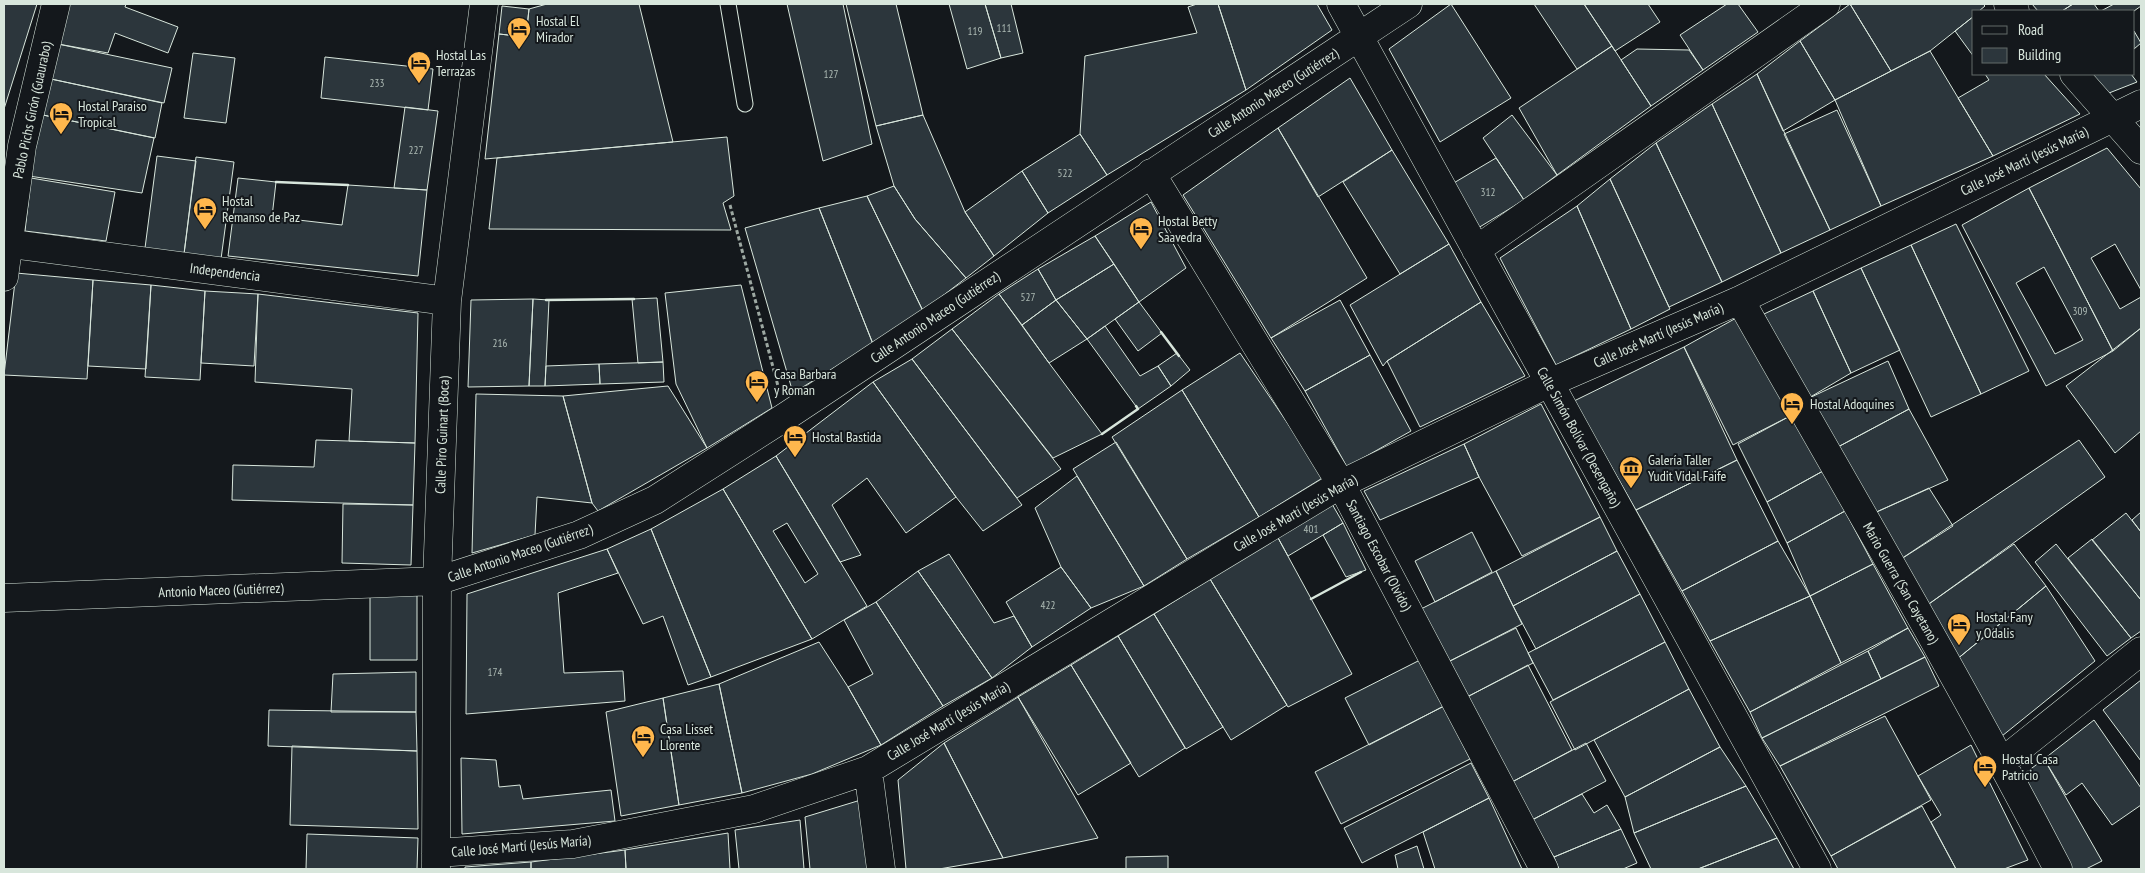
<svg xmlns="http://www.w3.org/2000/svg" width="2145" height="873" font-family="'PT Sans Narrow',sans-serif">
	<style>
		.building { fill: #2c363c; stroke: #d8e6dc; fill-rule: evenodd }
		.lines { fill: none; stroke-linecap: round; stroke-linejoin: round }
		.lane-casing { stroke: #d8e6dc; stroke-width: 17 }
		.street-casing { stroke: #d8e6dc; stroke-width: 29 }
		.path { stroke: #9da8a2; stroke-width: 3; stroke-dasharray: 4 2.5; stroke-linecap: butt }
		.lane { stroke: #14181c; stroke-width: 15 }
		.street { stroke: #14181c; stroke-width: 28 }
		.wall { stroke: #d8e6dc; stroke-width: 2.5 }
		.labels { text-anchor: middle; stroke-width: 4; stroke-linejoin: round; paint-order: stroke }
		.number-label { font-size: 11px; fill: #adbab4 }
		.poi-label { font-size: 14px; fill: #d8e6dc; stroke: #14181c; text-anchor: start }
		.street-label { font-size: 14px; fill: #d8e6dc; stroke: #14181c }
	</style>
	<rect width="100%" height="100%" fill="#14181c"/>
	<!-- building -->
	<path class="building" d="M4,4H37L4,109Z
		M69,4H126L125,7L178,27L168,53L115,33L108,53L58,44Z
		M547,4H639L673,142L485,159L499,34L526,37L529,9Z
		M787,4H843L872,144L823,161Z
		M846,4H896L923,115L876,126Z
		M949,4H985L1001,58L967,69Z
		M985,4H1011L1023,53L1001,58Z
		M1197,4H1218L1246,90L1107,175L1080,134L1085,56L1197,33L1188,7Z
		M1218,4H1317L1332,30L1246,90Z
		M1451,4L1511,98L1440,142L1389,49Z
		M1534,4H1584L1612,46L1577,69Z
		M1584,4H1648L1660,22L1615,51Z
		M1727,4H1738L1758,32L1703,70L1680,35Z
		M1850,4H1983L1985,6L1979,11H1974V16L1930,51L1891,71Z
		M1850,4L1891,71L1835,100L1800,41Z
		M2032,4H2073L2062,11H2038Z
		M2073,4H2094L2099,11H2062Z
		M2114,4H2141V6L2134,11H2101Z
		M502,6L529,9L526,37L499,34Z
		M1974,16V57L1955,31Z
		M2134,31L2141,43L2134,49Z
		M1800,41L1835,100L1783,131L1757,74Z
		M58,44L172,68L164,103L51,79Z
		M1612,46L1651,106L1557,175L1519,108Z
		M1637,49L1689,50L1703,70L1651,106L1621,60Z
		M1930,51L1993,156L1881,206L1835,100Z
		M193,53L235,58L226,123L184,118Z
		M325,57L433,69L428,110L321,98Z
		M1757,74L1830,230L1781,253L1712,104Z
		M1985,74H2044L2080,114L1993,156L1958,98L1989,80Z
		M2088,74H2131L2137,82L2104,95Z
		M1350,78L1392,150L1318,197L1278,128Z
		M51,79L162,103L155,138L43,115Z
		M1712,104L1781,253L1722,282L1656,143Z
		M405,107L438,111L427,190L394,188Z
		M1837,110L1881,206L1830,230L1784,134Z
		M43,115L154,138L142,193L29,176Z
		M923,115L965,212L994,256L966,278L915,219L894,186L876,126Z
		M1512,115L1557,175L1524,200L1483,138Z
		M1278,128L1367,278L1271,338L1183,195Z
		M1080,134L1107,175L1048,213L1022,171Z
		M727,137L734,196L723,203L731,230L489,229L497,158Z
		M1656,143L1722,282L1669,307L1610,179Z
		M2107,148L2141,189V290L2115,244L2091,258L2120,309L2141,297V328L2113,351L2029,188Z
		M1392,150L1449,244L1400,274L1343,182Z
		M157,156L196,161L184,254L145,248Z
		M196,157L234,162L221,259L184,254Z
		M1496,158L1524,200L1478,228L1452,184Z
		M1022,171L1048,213L994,256L965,212Z
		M31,178L115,192L106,241L25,231Z
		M238,178L276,182L272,217L342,225L348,185L427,190L418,276L228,256Z
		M1610,179L1670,309L1631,329L1577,206Z
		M894,186L915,219L966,278L923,311L867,196Z
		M2029,188L2113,351L2046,386L1962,225ZM2044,267L2083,340L2055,354L2016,283Z
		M867,196L923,311L873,344L819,208Z
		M1151,202L1186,268L1139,302L1095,236Z
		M1577,206L1631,329L1556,365L1500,258Z
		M819,208L873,344L793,393L745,228Z
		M1956,224L2029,371L1981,394L1911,245Z
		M1095,236L1114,264L1056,300L1038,269Z
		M1449,244L1481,302L1387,361L1383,366L1350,305Z
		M1911,245L1981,394L1931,417L1861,268Z
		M1114,264L1139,302L1087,339L1056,300Z
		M1861,268L1900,350L1851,373L1813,291Z
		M1038,269L1056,300L1022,325L999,294Z
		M16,273L93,280L87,379L4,375Z
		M93,280L151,285L146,369L88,366Z
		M151,285L205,291L200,380L145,377Z
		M741,285L772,408L707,448L676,384L665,293Z
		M205,291L258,294L254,366L201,363Z
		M1813,291L1851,373L1807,399L1764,314Z
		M258,294L418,313L415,443L349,441L352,389L255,382Z
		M999,294L1049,363L1102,434L1053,458L952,329Z
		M657,298L663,362L638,363L632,299Z
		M533,299L529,386L468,387L471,300Z
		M533,299L549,300L545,386H529Z
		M1056,300L1087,339L1049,363L1022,325Z
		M1340,300L1370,355L1305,391L1271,338Z
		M1139,302L1162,333L1138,351L1115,319Z
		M1481,302L1525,376L1420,427L1387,361Z
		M1738,317L1792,415L1733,445L1684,347Z
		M1105,326L1140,376L1158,366L1171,386L1138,409L1087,339Z
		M2141,328V431L2115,453L2066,386Z
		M952,329L1061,469L1017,498L912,359Z
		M1684,347L1737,460L1636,510L1574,401Z
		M1177,353L1190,370L1171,386L1158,366Z
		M1240,353L1324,477L1259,517L1182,390Z
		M1370,355L1411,431L1347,467L1305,391Z
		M912,359L1022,505L983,531L956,497L873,382Z
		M1888,361L1909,409L1836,448L1807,399Z
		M663,362L664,382L600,384L599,364Z
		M599,364L600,384L545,386L546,366Z
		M873,382L956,497L906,533L867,478L832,505L861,555L840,562L776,456Z
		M668,386L707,448L598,511L592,503L563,396Z
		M1182,390L1259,517L1187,559L1112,437Z
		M476,394L563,396L592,503L537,497L535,535L472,553Z
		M1541,404L1600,517L1522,556L1479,477L1464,444Z
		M1909,409L1948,480L1872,514L1836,448Z
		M1792,415L1823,471L1767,502L1738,444Z
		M316,440L415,443L413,505L232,500L233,465L314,467Z
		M2079,440L2105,477L1926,606L1898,561Z
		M1116,442L1187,559L1144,586L1073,469Z
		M1464,444L1479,477L1380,520L1364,491Z
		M776,456L867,606L812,639L723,489ZM787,523L818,574L805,583L773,531Z
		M1737,460L1778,541L1682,591L1636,510Z
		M1823,471L1845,511L1787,543L1767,502Z
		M1077,476L1144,586L1091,608L1061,567L1035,508Z
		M1929,488L1953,526L1898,561L1872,514Z
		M723,489L812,639L711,677L651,529Z
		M343,504L413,505L411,565L342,563Z
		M1332,504L1343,523L1288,556L1277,536Z
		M1845,511L1873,564L1810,596L1787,543Z
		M2141,512V532L2132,520Z
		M2126,513L2141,532V600L2092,540Z
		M1600,517L1617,551L1513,606L1496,571Z
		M1343,523L1366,570L1346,577L1323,535Z
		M651,529L711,677L688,685L663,616L643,624L607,549Z
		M1472,532L1492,572L1435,602L1415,561Z
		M1277,536L1352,674L1288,707L1210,579Z
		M2092,539L2141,600V631L2131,638L2068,558Z
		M1778,541L1810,596L1710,641L1682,591Z
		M2014,544L2046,586L1956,660L1926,606Z
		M2056,544L2131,638L2107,656L2035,562Z
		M607,549L618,573L558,593L564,673L623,671L625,701L466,714L467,594Z
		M1617,551L1640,594L1536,649L1513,606Z
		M949,554L994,623L1014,616L1032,647L992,678L918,571Z
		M1873,564L1908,628L1841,663L1810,596Z
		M1061,567L1091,608L1032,647L1006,602Z
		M918,571L992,678L943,706L876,602Z
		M1496,571L1522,624L1446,663L1419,610Z
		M1210,579L1287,705L1231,740L1154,614Z
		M2046,586L2095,661L2002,736L1956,660Z
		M370,592H417V660H370Z
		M1640,594L1665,642L1553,700L1528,653Z
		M1810,596L1841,663L1750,712L1710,641Z
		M876,602L943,706L881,745L848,687L873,674L844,620Z
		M1154,614L1223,727L1186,749L1118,636Z
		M1516,628L1533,663L1467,697L1446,663Z
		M1908,628L1925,657L1881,679L1868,651Z
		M1118,636L1185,748L1139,777L1071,665Z
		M819,642L848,687L881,745L812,774L742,793L719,684Z
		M1665,642L1689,689L1575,750L1550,702Z
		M1868,651L1881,679L1762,738L1750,712Z
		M1925,657L1939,686L1780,766L1762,738Z
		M1420,660L1444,706L1369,745L1345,698Z
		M1071,665L1131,763L1078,795L1018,697Z
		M1528,665L1572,750L1512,782L1467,697Z
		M416,672V712H331L333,674Z
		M2141,680V761L2103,710Z
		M719,684L742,793L679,805L663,698Z
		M1689,689L1720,747L1625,797L1594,740Z
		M1018,697L1098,838L1003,858L944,743Z
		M663,698L679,805L621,816L606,712Z
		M1444,706L1470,759L1341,824L1315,772Z
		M269,710L416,712L417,751L268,746Z
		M1885,716L1931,800L1831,856L1780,766Z
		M2094,720L2141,788V805L2112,825L2082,783L2066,795L2044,759Z
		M944,743L1003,858L939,869H906L898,780Z
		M1586,743L1606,781L1532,820L1512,782Z
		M1971,745L2028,860L2004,869H1956L1931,822L1941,815L1918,776Z
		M292,746L417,751L418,829L290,825Z
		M1720,747L1746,786L1634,833L1625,797Z
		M461,758L496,760L499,787L520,785L523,799L611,790L615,821L462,834Z
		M2044,759L2102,861L2086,869H2072L2020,777Z
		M1471,763L1489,798L1362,863L1344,828Z
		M1746,786L1777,838L1698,869H1651L1634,833Z
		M1582,794L1594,813L1607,805L1621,829L1554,857L1532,820Z
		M1489,798L1522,869H1435L1423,832Z
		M864,799L869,869H810L805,817Z
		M1922,806L1956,869H1838L1831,856Z
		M800,820L804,869H739L735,830Z
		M1621,829L1637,863L1623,869H1559L1554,857Z
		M728,833L730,869H626L625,850Z
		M307,834L418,838L417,869H306Z
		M1777,838L1794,869H1698Z
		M1417,846L1424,869H1398L1395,855Z
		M625,850L626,869H531V862Z
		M1168,856V869H1126V857Z
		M531,862V869H465V867Z"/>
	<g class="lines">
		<!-- lane casing -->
		<g class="lane-casing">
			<path id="lane" d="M728,4L745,104"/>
		</g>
		<!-- street casing -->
		<g class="street-casing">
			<path id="street" d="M1341,4L1817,869
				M2008,4L2015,11
				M2074,74L2141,150
				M1151,173L1341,484L1544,869
				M4,243L447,301
				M1476,250L1826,4
				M4,277L22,146L56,4
				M1740,300C1847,489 1958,676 2058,869
				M4,598L437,581L579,535L655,500L788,415L1408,4
				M2002,762L2141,651
				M868,770L881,869
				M436,853L573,844L754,809L868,770L1341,484L1549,383L1740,300L2141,104
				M436,869L437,581L447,301L484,4"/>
		</g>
		<!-- path -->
		<path class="path" d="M730,205L778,386"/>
		<!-- lane -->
		<use href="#lane" class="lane"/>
		<!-- street -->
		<use href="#street" class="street"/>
		<!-- wall -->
		<path class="wall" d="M276,182L348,185
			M546,300L634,299
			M1161,332L1179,356
			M1102,434L1138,409L1136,406
			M1311,599L1361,572"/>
	</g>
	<!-- icons -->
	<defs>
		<g id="hotel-pin" transform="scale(1.25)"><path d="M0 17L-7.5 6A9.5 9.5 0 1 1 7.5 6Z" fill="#ffb74d" stroke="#14181c"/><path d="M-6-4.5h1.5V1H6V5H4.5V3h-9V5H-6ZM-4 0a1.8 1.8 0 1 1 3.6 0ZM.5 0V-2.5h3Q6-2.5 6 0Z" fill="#111"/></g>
		<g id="museum-pin" transform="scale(1.25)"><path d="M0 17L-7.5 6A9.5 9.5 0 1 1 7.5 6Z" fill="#ffb74d" stroke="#14181c"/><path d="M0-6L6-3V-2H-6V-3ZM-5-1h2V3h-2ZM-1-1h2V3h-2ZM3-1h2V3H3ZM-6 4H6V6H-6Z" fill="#111"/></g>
	</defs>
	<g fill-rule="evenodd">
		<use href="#hotel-pin" x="519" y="29"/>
		<use href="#hotel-pin" x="419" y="63"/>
		<use href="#hotel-pin" x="61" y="114"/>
		<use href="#hotel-pin" x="205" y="209"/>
		<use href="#hotel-pin" x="1141" y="229"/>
		<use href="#hotel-pin" x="757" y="382"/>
		<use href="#hotel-pin" x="1792" y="404"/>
		<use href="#hotel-pin" x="795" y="437"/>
		<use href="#museum-pin" x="1631" y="468"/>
		<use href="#hotel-pin" x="1959" y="625"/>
		<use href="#hotel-pin" x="643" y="737"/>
		<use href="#hotel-pin" x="1985" y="767"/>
	</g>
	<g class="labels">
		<!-- number labels -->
		<g class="number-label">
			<text x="1004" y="32">111</text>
			<text x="975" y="35">119</text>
			<text x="831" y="78">127</text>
			<text x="377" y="87">233</text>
			<text x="416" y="154">227</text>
			<text x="1065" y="177">522</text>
			<text x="1488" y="196">312</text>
			<text x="1028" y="301">527</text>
			<text x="2080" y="315">309</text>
			<text x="500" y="347">216</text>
			<text x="1311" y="533">401</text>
			<text x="1048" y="609">422</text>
			<text x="495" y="676">174</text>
		</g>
		<!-- poi labels -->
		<g class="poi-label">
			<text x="536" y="26">Hostal El<tspan x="536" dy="16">Mirador</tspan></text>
			<text x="436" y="60">Hostal Las<tspan x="436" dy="16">Terrazas</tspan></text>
			<text x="78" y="111">Hostal Paraiso<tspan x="78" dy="16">Tropical</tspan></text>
			<text x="222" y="206">Hostal<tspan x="222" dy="16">Remanso de Paz</tspan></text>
			<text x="1158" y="226">Hostal Betty<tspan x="1158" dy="16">Saavedra</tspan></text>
			<text x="774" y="379">Casa Barbara<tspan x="774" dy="16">y Roman</tspan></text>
			<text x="1810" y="409">Hostal Adoquines</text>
			<text x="812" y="442">Hostal Bastida</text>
			<text x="1648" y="465">Galería Taller<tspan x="1648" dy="16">Yudit Vidal Faife</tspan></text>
			<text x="1976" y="622">Hostal Fany<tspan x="1976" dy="16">y Odalis</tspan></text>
			<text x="660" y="734">Casa Lisset<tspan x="660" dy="16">Llorente</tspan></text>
			<text x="2002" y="764">Hostal Casa<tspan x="2002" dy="16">Patricio</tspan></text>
		</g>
		<!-- street labels -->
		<g class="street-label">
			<text transform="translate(1273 93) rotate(-33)" y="5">Calle Antonio Maceo (Gutiérrez)</text>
			<text transform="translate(32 110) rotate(-78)" y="5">Pablo Pichs Girón (Guaurabo)</text>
			<text transform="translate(2024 161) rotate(-26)" y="5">Calle José Martí (Jesús María)</text>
			<text transform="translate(225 272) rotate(7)" y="5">Independencia</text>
			<text transform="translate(935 317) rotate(-34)" y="5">Calle Antonio Maceo (Gutiérrez)</text>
			<text transform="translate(1658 335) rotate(-24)" y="5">Calle José Martí (Jesús María)</text>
			<text transform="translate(442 435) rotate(-88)" y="5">Calle Piro Guinart (Boca)</text>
			<text transform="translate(1579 437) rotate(61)" y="5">Calle Simón Bolívar (Desengaño)</text>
			<text transform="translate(1295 513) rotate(-30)" y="5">Calle José Martí (Jesús María)</text>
			<text transform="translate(520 553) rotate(-19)" y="5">Calle Antonio Maceo (Gutiérrez)</text>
			<text transform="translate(1379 555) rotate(62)" y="5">Santiago Escobar (Olvido)</text>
			<text transform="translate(1901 583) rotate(60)" y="5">Mario Guerra (San Cayetano)</text>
			<text transform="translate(221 590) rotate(-2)" y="5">Antonio Maceo (Gutiérrez)</text>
			<text transform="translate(948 721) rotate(-31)" y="5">Calle José Martí (Jesús María)</text>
			<text transform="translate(521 846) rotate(-5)" y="5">Calle José Martí (Jesús María)</text>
		</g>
	</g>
	<!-- border -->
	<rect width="2145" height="873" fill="none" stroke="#d8e6dc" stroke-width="10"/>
	<!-- legend -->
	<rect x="1972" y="10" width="162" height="65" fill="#14181c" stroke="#626a69"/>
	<rect x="1982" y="26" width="25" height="8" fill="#14181c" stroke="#626a69"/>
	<text x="2018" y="35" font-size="15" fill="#d8e6dc">Road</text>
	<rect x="1982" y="48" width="25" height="15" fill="#2c363c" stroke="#626a69"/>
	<text x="2018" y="60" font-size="15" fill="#d8e6dc">Building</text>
</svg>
